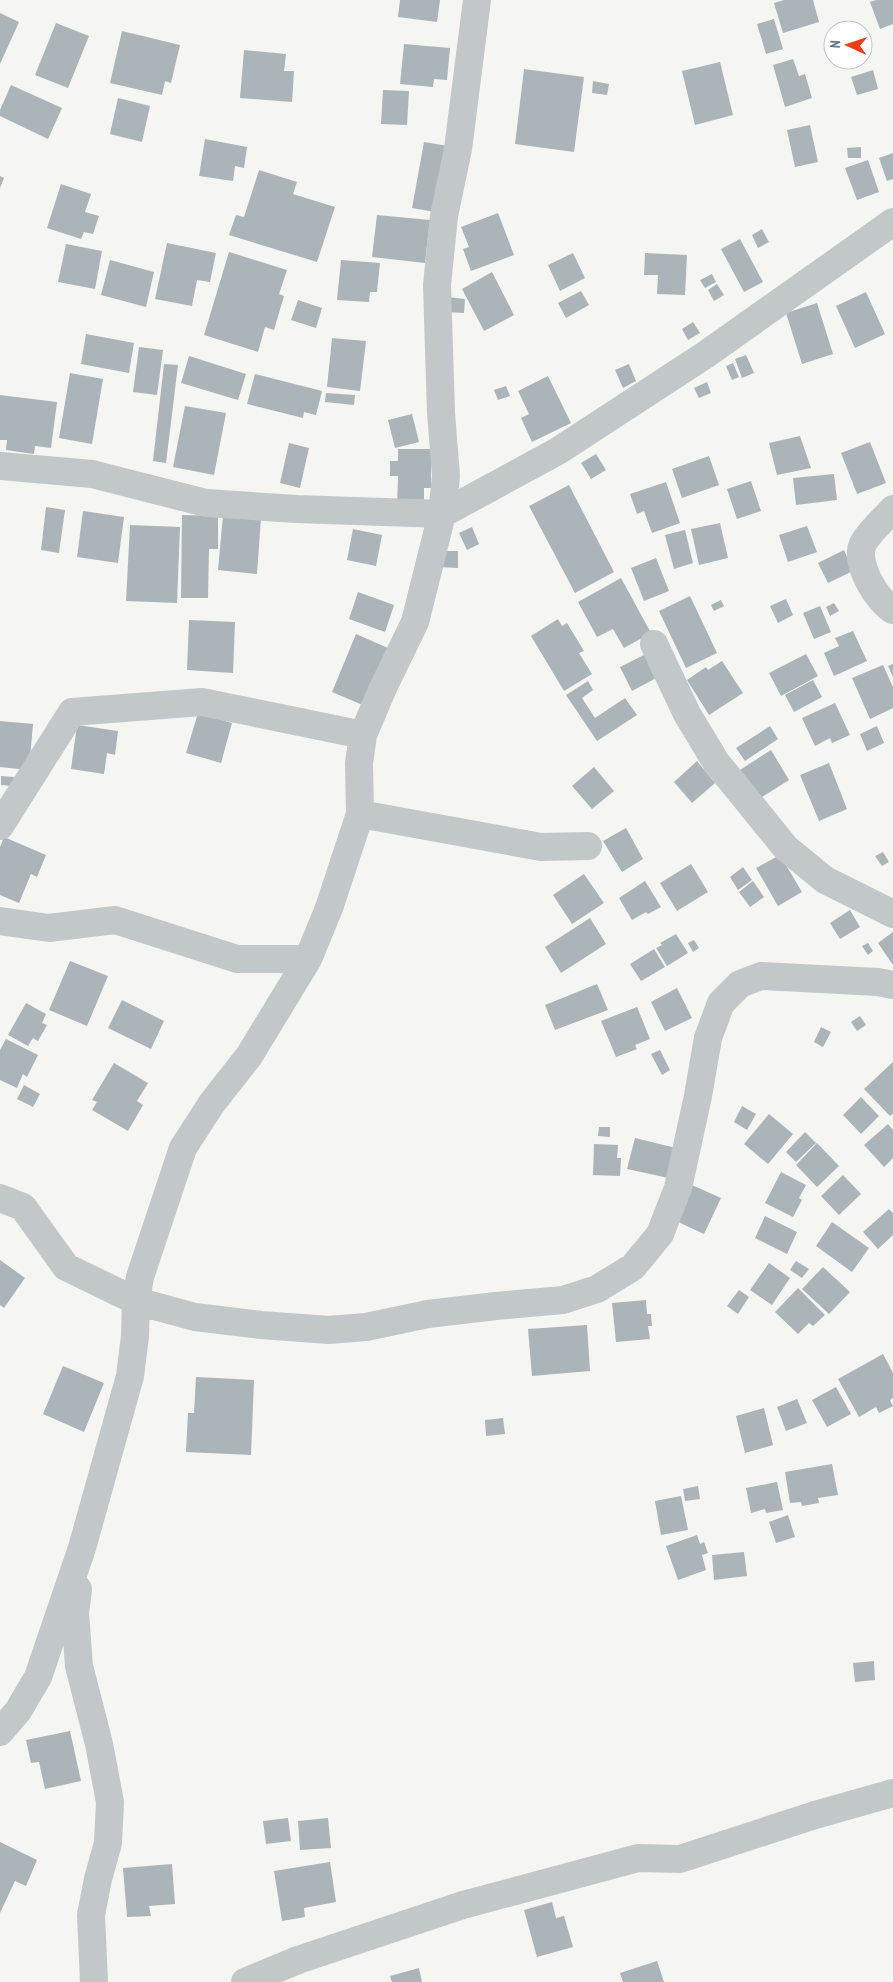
<svg xmlns="http://www.w3.org/2000/svg" width="893" height="1982" font-family="'PT Sans Narrow',sans-serif">
	<style>
		.building { fill: #abb4b9 }
		.lines { fill: none; stroke-linecap: round; stroke-linejoin: round }
		.minor { stroke: #c2c7c9; stroke-width: 28 }
	</style>
	<rect width="100%" height="100%" fill="#f5f5f1"/>
	<!-- building -->
	<path class="building" d="M400,0H440L437,22L398,17Z
		M784,0H813L819,22L783,33L774,3Z
		M876,0H893V24L880,29L870,2Z
		M0,13L19,22L0,64Z
		M774,19L783,49L766,54L757,24Z
		M56,23L89,36L68,88L35,75Z
		M122,31L180,45L171,83L165,81L162,95L110,83Z
		M404,44L450,48L447,80L434,79L433,87L400,84Z
		M244,50L286,54L284,71H294L292,102L240,98Z
		M793,59L799,76L805,74L812,98L785,107L773,65Z
		M720,62L733,115L695,125L682,71Z
		M524,69L584,77L574,152L515,144Z
		M873,70L878,89L857,95L851,77Z
		M593,81L609,84L607,95L592,93Z
		M11,85L62,108L48,139L0,116V110Z
		M383,90L409,91L407,125L381,124Z
		M118,98L150,106L142,142L110,134Z
		M810,125L818,162L795,167L787,130Z
		M205,139L247,147L244,168L235,166L233,181L199,176Z
		M424,142L448,146L435,212L412,208Z
		M861,147V158H848L847,148Z
		M893,153V179L887,181L879,158Z
		M868,160L879,192L857,200L845,168Z
		M259,170L297,182L293,194L335,207L317,262L229,235L236,215L244,217Z
		M0,176L4,178L0,188Z
		M61,184L91,194L85,212L99,216L93,234L84,232L81,239L47,228Z
		M498,213L514,255L471,271L463,249L469,247L461,227Z
		M377,215L430,220L425,263L372,257Z
		M762,229L769,242L758,248L752,235Z
		M740,239L763,282L744,292L721,249Z
		M167,243L216,253L210,282L197,280L192,306L155,299Z
		M66,244L102,251L95,289L58,282Z
		M229,252L287,270L279,294L284,296L274,330L265,327L258,352L204,335Z
		M573,253L585,278L560,291L548,265Z
		M645,253L687,255L685,295L657,294L658,275H644Z
		M110,260L154,272L146,307L101,295Z
		M341,260L380,263L377,292H370L369,302L337,300Z
		M492,272L514,315L484,331L462,289Z
		M712,274L716,282L705,288L700,280Z
		M717,284L724,295L714,301L708,290Z
		M581,291L589,305L566,318L558,303Z
		M866,292L885,334L855,348L836,306Z
		M447,297L465,299L464,313L446,312Z
		M298,300L322,308L316,328L291,320Z
		M817,303L833,354L802,364L786,313Z
		M693,322L700,333L688,340L682,329Z
		M86,334L134,343L129,373L81,364Z
		M332,338L366,341L360,391L327,387Z
		M139,347L163,350L157,395L133,392Z
		M746,355L754,373L742,378L735,359Z
		M189,356L246,374L238,400L181,383Z
		M733,363L739,377L732,380L726,366Z
		M164,364L178,365L166,463L153,461Z
		M629,364L636,381L623,388L615,370Z
		M70,373L103,379L92,444L59,438Z
		M255,374L322,391L316,415L304,412L303,418L247,404Z
		M548,376L571,423L532,442L521,418L529,414L518,391Z
		M707,382L711,393L699,398L694,388Z
		M506,386L510,396L498,400L494,390Z
		M326,393L355,395L354,405L325,402Z
		M0,395L57,402L51,448L35,446L34,454L6,450L7,440H0Z
		M185,406L226,413L214,475L173,467Z
		M412,414L419,442L395,448L388,420Z
		M800,436L811,468L777,475L769,443Z
		M870,442L886,483L857,494L841,453Z
		M289,443L309,448L300,488L280,483Z
		M398,449H431V488H424V508H397L398,476H390V461H398Z
		M596,454L606,470L591,479L581,463Z
		M709,456L719,485L682,498L672,469Z
		M834,474L837,500L796,505L793,478Z
		M751,481L761,511L737,519L727,489Z
		M666,482L680,523L652,533L644,511L637,514L630,494Z
		M569,485L614,572L575,593L529,506Z
		M46,507L65,510L59,553L41,550Z
		M83,511L124,517L118,563L77,557Z
		M182,515L218,516V549H209L208,598H181Z
		M223,515L261,518L257,574L218,570Z
		M720,523L728,558L699,565L691,529Z
		M130,525L180,527L177,603L126,601Z
		M807,526L817,552L788,562L779,535Z
		M472,527L479,544L467,550L459,533Z
		M353,529L382,535L376,566L347,560Z
		M685,530L693,563L674,569L665,535Z
		M844,550L853,571L828,583L818,563Z
		M440,551H458V568L439,567Z
		M656,558L669,591L644,601L631,568Z
		M621,578L651,633L624,648L613,629L597,637L578,602Z
		M358,592L394,605L385,632L349,619Z
		M690,596L717,653L686,668L659,611Z
		M786,599L793,615L778,623L770,606Z
		M721,600L724,606L714,611L711,605Z
		M834,603L839,611L830,616L826,607Z
		M820,606L831,632L814,639L803,613Z
		M558,619L562,626L567,623L584,651L579,653L592,674L564,691L531,636Z
		M189,620L235,622L233,673L187,670Z
		M853,631L867,661L834,676L824,653L839,646L835,638Z
		M356,634L388,648L365,706L332,692Z
		M650,652L662,675L632,691L620,667Z
		M806,654L818,676L781,696L769,673Z
		M722,661L743,693L709,715L687,680L706,667L708,670Z
		M893,664V677L888,666Z
		M883,665L893,687V708L870,719L852,678Z
		M813,680L822,697L794,712L785,695Z
		M588,681L593,690L582,698L595,718L625,698L637,715L597,741L566,695Z
		M835,703L850,735L832,743L830,738L815,746L802,718Z
		M198,713L232,723L221,763L186,753Z
		M0,721L33,724L29,770L0,767Z
		M77,725L118,731L115,755L107,753L104,774L71,769Z
		M770,726L778,739L745,761L736,748Z
		M877,726L884,743L867,751L860,734Z
		M771,750L789,780L759,799L740,770Z
		M697,761L715,783L692,803L674,782Z
		M829,763L847,809L819,821L800,775Z
		M594,767L614,791L592,809L572,786Z
		M1,776L14,777L13,786L1,785Z
		M626,828L643,859L622,872L603,841Z
		M4,837L46,855L37,877L31,874L19,903L0,895V847Z
		M883,852L889,862L882,866L875,856Z
		M780,855L802,892L778,906L756,868Z
		M691,864L708,892L677,911L660,883Z
		M743,867L752,880L738,890L730,877Z
		M584,874L604,903L572,924L553,895Z
		M645,881L661,907L648,914L646,912L632,920L619,898Z
		M753,881L764,897L750,907L739,892Z
		M850,910L860,927L840,939L830,923Z
		M590,918L606,944L561,973L545,947Z
		M893,932V965L878,943Z
		M676,934L688,953L667,966L656,948L662,945L660,943Z
		M694,940L699,948L693,952L688,943Z
		M868,943L873,951L868,955L862,946Z
		M654,949L665,967L641,981L630,964Z
		M70,961L108,976L87,1026L49,1010Z
		M597,984L608,1010L555,1030L545,1005Z
		M677,988L692,1018L665,1031L651,1002Z
		M122,1000L164,1021L151,1049L108,1028Z
		M26,1003L46,1014L42,1023L47,1025L38,1041L33,1038L28,1046L8,1035Z
		M637,1007L650,1039L635,1045L637,1049L616,1057L601,1021Z
		M860,1016L866,1025L857,1031L851,1022Z
		M821,1027L831,1032L823,1047L814,1042Z
		M6,1039L38,1055L27,1077L23,1074L17,1088L0,1080V1050Z
		M660,1050L670,1070L662,1075L651,1054Z
		M893,1062V1114L890,1116L864,1089Z
		M114,1063L148,1083L137,1101L143,1105L128,1131L92,1110L97,1102L92,1100Z
		M24,1085L40,1094L33,1107L17,1099Z
		M861,1097L879,1116L861,1134L843,1115Z
		M742,1106L756,1114L747,1130L734,1122Z
		M769,1114L793,1134L768,1164L744,1144Z
		M888,1124L893,1130V1158L884,1167L864,1145Z
		M599,1127H610V1137L598,1136Z
		M805,1132L816,1143L796,1162L786,1152Z
		M635,1138L680,1149L673,1179L627,1169Z
		M817,1143L839,1166L817,1187L796,1165Z
		M594,1144L618,1145L617,1158H621L620,1176L593,1175Z
		M781,1172L806,1185L799,1198L802,1200L793,1217L765,1203Z
		M843,1175L861,1194L839,1215L821,1196Z
		M692,1185L721,1198L704,1234L676,1221Z
		M889,1209L893,1213V1235L878,1249L863,1232Z
		M765,1216L797,1232L787,1254L755,1238Z
		M832,1222L869,1248L852,1272L816,1246Z
		M0,1260L25,1278L4,1308L0,1305Z
		M796,1261L809,1269L802,1278L790,1270Z
		M769,1263L790,1278L772,1305L750,1290Z
		M823,1267L850,1292L829,1314L802,1289Z
		M798,1288L825,1315L813,1326L809,1323L798,1334L775,1312Z
		M739,1290L749,1297L738,1314L727,1306Z
		M646,1300L647,1314H651L652,1326H648L650,1339L616,1342L612,1303Z
		M587,1325L590,1371L532,1376L528,1329Z
		M883,1354L893,1373V1398L890,1400L893,1406L879,1413L876,1407L859,1417L838,1379Z
		M63,1366L104,1383L84,1432L43,1414Z
		M196,1377L254,1380L251,1455L186,1452L188,1413H194Z
		M836,1387L851,1414L827,1427L812,1400Z
		M797,1399L807,1423L786,1431L777,1407Z
		M764,1408L773,1445L745,1453L736,1416Z
		M503,1418L505,1434L486,1436L485,1420Z
		M832,1464L838,1495L818,1498L819,1503L802,1506L801,1502L790,1503L785,1472Z
		M777,1482L783,1510L766,1513L765,1509L751,1513L746,1488Z
		M698,1486L700,1499L685,1501L683,1489Z
		M681,1496L688,1530L661,1535L655,1501Z
		M788,1515L795,1537L776,1543L769,1522Z
		M697,1535L700,1544L704,1542L708,1553L702,1555L706,1570L678,1580L666,1546Z
		M744,1552L747,1576L714,1580L712,1555Z
		M874,1661L875,1680L855,1682L853,1663Z
		M70,1731L81,1781L45,1789L39,1762L31,1763L26,1740Z
		M288,1818L291,1841L266,1844L263,1821Z
		M328,1818L331,1848L300,1850L298,1821Z
		M0,1842L37,1860L26,1886L15,1881L0,1913Z
		M330,1862L336,1902L304,1908L305,1917L282,1921L274,1871Z
		M172,1864L175,1904L149,1906L151,1916L127,1917L123,1868Z
		M552,1902L556,1918L564,1916L573,1947L537,1957L524,1910Z
		M657,1961L664,1982H623L620,1973Z
		M419,1968L422,1982H392L390,1976Z"/>
	<g class="lines">
		<!-- minor -->
		<path class="minor" d="M0,466L92,474L206,503L297,509L442,514L558,451L705,355L893,222
			M893,509C884,519 868,533 863,544C854,563 877,601 893,610
			M654,644L687,714L716,762L786,848L825,880L893,914
			M360,814L541,847L588,846
			M0,826L72,712L202,702L363,735
			M0,921L49,928L115,920L237,959H308
			M0,1198L23,1207L66,1267L136,1301L195,1317L261,1325L329,1330L366,1327L428,1314L496,1306L563,1300L597,1289L633,1267L660,1234L678,1188L698,1096L708,1038L721,1003L740,984L761,976L878,982L893,985
			M78,1589L75,1613L79,1666L99,1744L110,1802L108,1843L98,1879L91,1915L94,1982
			M0,1732L18,1711L38,1677L82,1548L130,1376L135,1336L136,1301L140,1277L183,1148L212,1103L249,1056L308,959L329,908L360,814L359,763L363,735L382,690L415,622L442,514L446,476L441,413L437,285L444,216L458,149L477,0
			M245,1982L298,1960L463,1905L638,1858L680,1859L815,1815L893,1793"/>
	</g>
	<!-- north arrow -->
	<g transform="translate(848 45) rotate(273)"><circle r="24" fill="#ffffff" stroke="#c0c9ce"/>
	<path d="M0-4L9 19L0 12L-9 19Z" fill="#ef3c18"/>
	<text y="-8" font-size="14" font-weight="bold" text-anchor="middle" fill="#627784">N</text>
	</g>
</svg>
